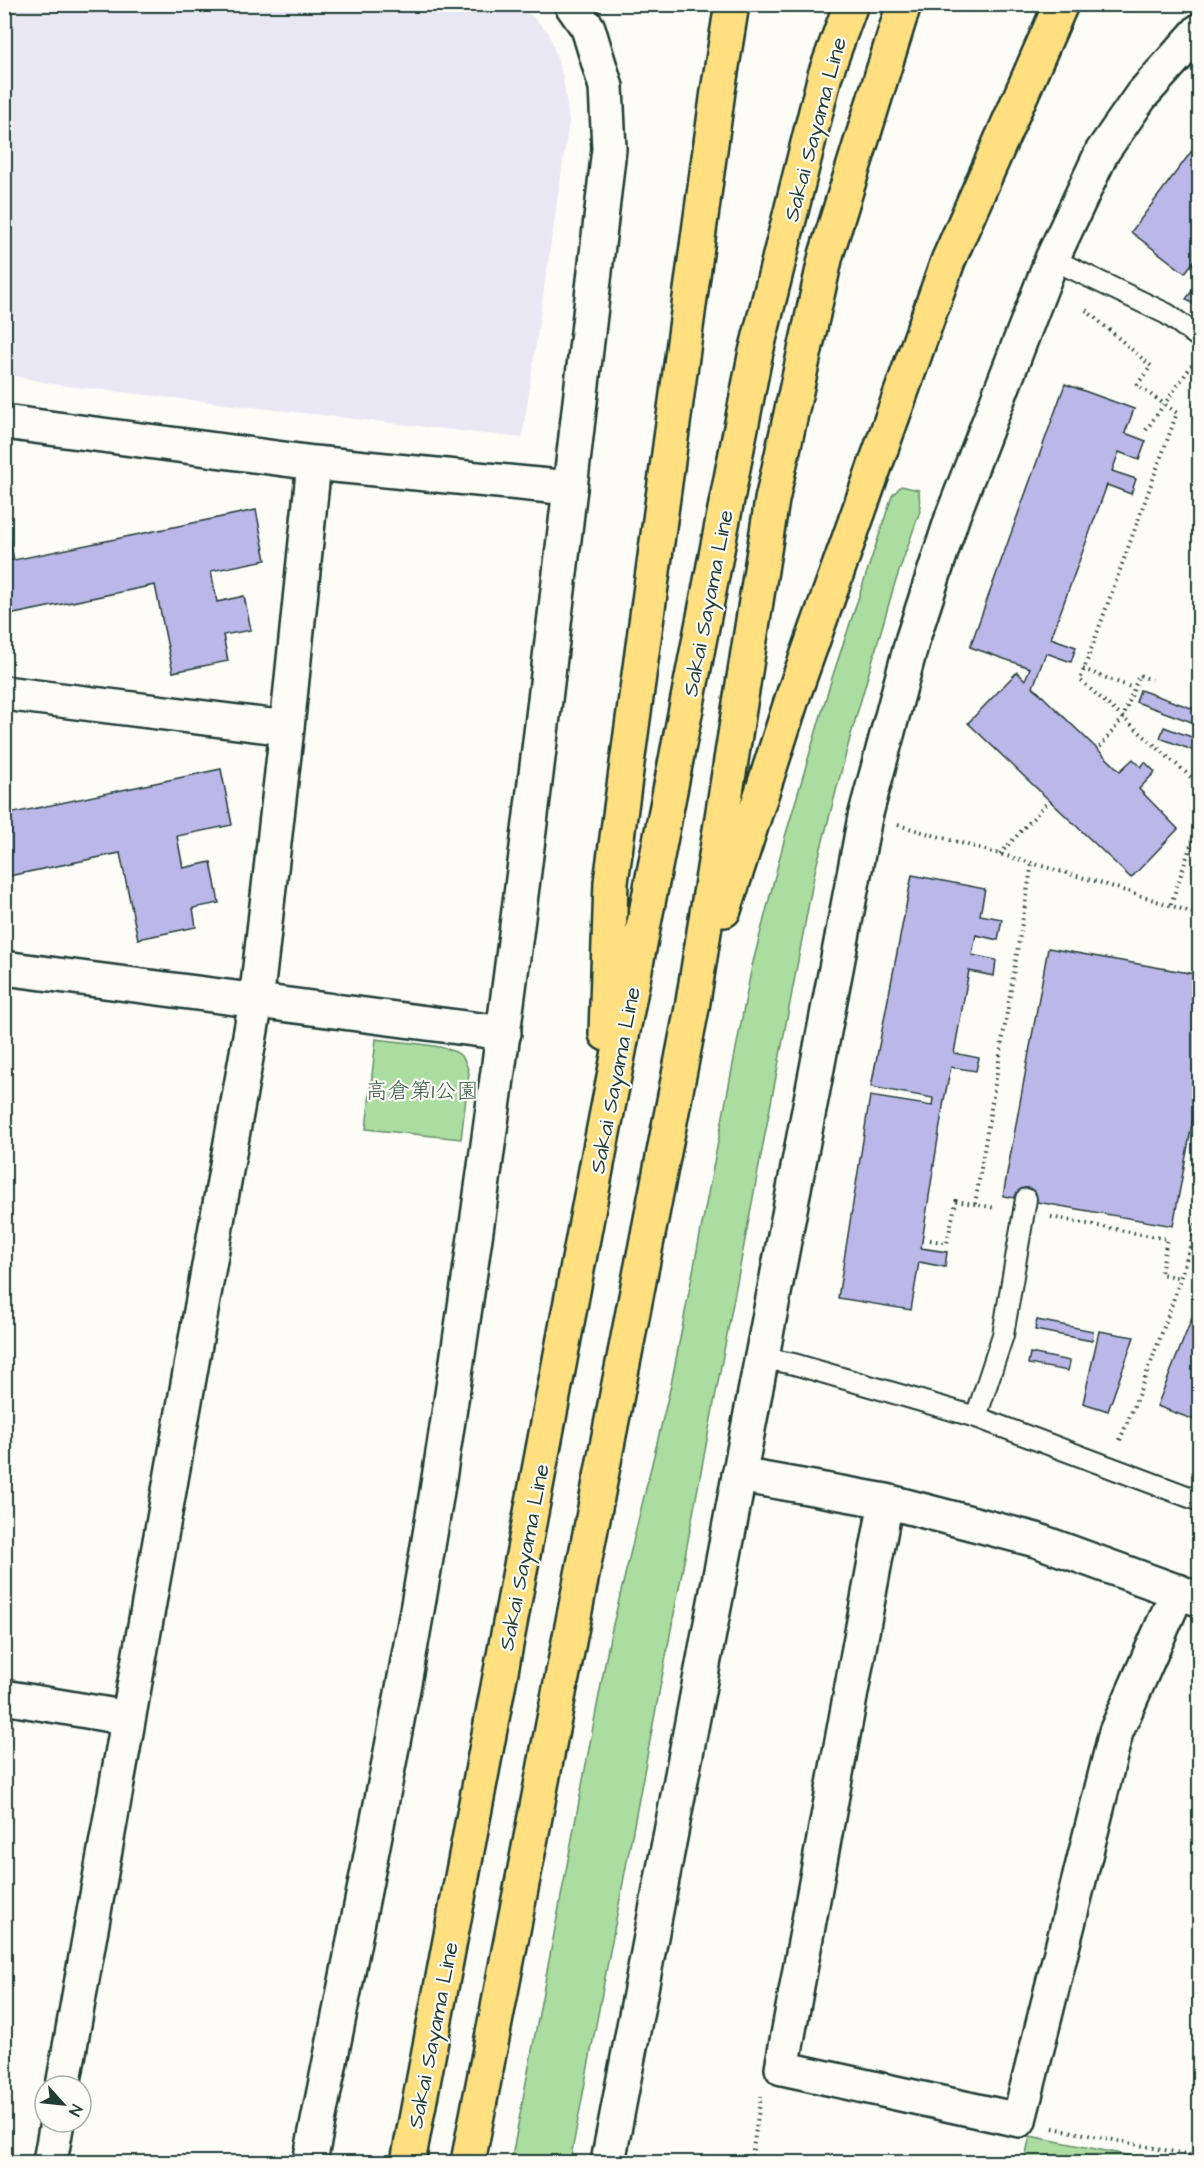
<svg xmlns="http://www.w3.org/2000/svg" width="1204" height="2167" font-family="'Architects Daughter','Klee One',sans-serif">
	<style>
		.built { fill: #e9e7f3 }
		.green { fill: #aadd9f; stroke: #648d6a; stroke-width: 1.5 }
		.building { fill: #bbb7e9; stroke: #1f3d34; stroke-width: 1.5 }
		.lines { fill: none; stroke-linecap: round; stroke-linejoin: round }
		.lane-casing { stroke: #1f3d34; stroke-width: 24 }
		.street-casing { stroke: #1f3d34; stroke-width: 38 }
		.secondary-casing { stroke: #1f3d34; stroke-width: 38 }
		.primary-casing { stroke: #1f3d34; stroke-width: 38 }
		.path { stroke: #1f3d34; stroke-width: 4; stroke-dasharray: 1.5 4.5; stroke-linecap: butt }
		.lane { stroke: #fdfcf7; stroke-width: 20 }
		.street { stroke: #fdfcf7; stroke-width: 33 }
		.secondary { stroke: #fdfcf7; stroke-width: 33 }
		.primary { stroke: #ffdf80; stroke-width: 33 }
		.labels { text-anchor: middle; stroke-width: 4.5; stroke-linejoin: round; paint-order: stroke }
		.street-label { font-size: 22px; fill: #1f3d34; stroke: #fdfcf7 }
		.park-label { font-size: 22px; fill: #3b5d49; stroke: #fdfcf7 }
	</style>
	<rect width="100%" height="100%" fill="#fdfcf7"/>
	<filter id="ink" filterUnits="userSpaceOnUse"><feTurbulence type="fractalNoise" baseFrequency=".0167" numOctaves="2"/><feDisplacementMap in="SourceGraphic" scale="12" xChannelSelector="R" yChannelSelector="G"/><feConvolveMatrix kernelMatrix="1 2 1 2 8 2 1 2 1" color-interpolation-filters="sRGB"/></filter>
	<g filter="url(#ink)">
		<!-- built -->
		<path class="built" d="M4,5H520L549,33L563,77L569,121L522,438L59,385L5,374Z"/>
		<!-- green -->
		<path class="green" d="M901,486L919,490L920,511L894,586L850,738L815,871L570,2162H511L610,1637L671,1385L752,966L785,837L831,681L892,496Z
			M376,1039C395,1042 450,1044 461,1056C466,1060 467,1067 469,1073L461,1139L366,1129Z
			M1030,2136L1162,2162H1024Z"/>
		<!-- building -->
		<path class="building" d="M1200,140V253L1185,273L1131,232Z
			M1200,280V309L1186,299Z
			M1065,384L1134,409L1125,433L1146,441L1139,460L1119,452L1112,471L1136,479L1131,494L1107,485L1051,638L1076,647L1071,662L1046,653L1033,687L1120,771L1133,759L1141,767L1145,762L1155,772L1139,789L1178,829L1131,878L968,723L1017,672L1025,680L1030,668L970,647Z
			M256,510L266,560L211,571L217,602L244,596L251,630L223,635L228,661L173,672L155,585L4,616V562Z
			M4,512L14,560L4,562Z
			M1140,690L1200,711V725L1136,702Z
			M1164,727L1200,740V753L1160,738Z
			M221,769L232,825L177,836L183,868L211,862L219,903L193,908L196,927L138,939L120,853L4,877V815Z
			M912,875L985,889L980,915L1002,919L998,940L976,935L972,955L996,960L994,976L969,971L954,1053L979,1058L976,1071L951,1067L944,1100L921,1248L947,1252L945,1267L919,1262L911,1310L838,1298L870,1096L932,1106L933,1098L871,1087Z
			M1048,948L1200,975V1081L1173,1226L1003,1196Z
			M1200,1298V1422L1157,1406Z
			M1037,1320L1093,1331L1092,1341L1035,1330Z
			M1099,1331L1134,1337L1108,1411L1083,1403Z
			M1030,1353L1070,1361L1068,1371L1028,1364Z"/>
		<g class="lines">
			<!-- lane casing -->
			<g class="lane-casing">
				<path id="lane" d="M1052,259L1167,314L1200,338
					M763,1358L794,1364L976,1417L1200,1501
					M976,1417L1003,1335L1026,1199"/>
			</g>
			<!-- street casing -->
			<g class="street-casing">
				<path id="street" d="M4,422L314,463L570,488
					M4,693L287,728
					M4,968L504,1033
					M739,1475L886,1501L1036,1540L1198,1599
					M886,1501L782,2068L1019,2120L1116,1732L1178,1591
					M4,1697L128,1718
					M63,2086L256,1002L287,728L314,463
					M50,2162L57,2122"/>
			</g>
			<!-- secondary casing -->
			<g class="secondary-casing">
				<path id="secondary" d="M310,2162C356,1928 406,1694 442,1459C510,1024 559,586 609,149L606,87L588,28L571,4
					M608,2162L865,817L913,638L953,515L1052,259L1102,152L1141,96L1200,30"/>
			</g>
			<!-- primary casing -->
			<g class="primary-casing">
				<path id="primary" d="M724,910L794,693L948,261L1061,4
					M606,1034L611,882L718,91L732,4
					M408,2162L602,1138L755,356L825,75L851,4
					M468,2162L692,1008L772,500L826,255L904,4"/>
			</g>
			<!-- path -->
			<path class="path" d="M1086,310L1151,366L1137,385L1177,413L1080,680L1200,785
				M1146,430L1192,365
				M1083,669L1133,688
				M1100,747L1123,718L1139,675L1152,680
				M898,825L1098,882L1200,915
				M1000,854L1046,804
				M1171,904L1200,818
				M975,1204L1032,863
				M1051,1217L1167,1239L1161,1274L1180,1278
				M930,1240L947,1243L956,1201L996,1208
				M1120,1440C1151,1364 1182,1286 1200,1206
				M1053,2128L1200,2157
				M751,2162L761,2096"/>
			<!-- lane -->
			<use href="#lane" class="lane"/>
			<!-- street -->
			<use href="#street" class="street"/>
			<!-- secondary -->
			<use href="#secondary" class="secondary"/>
			<!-- primary -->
			<use href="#primary" class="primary"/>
		</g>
	</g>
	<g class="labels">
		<!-- street labels -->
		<g class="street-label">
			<text transform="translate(814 129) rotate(-75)" y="8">Sakai Sayama Line</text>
			<text transform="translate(707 603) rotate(-79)" y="8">Sakai Sayama Line</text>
			<text transform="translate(614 1080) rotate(-79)" y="8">Sakai Sayama Line</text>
			<text transform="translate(523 1557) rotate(-79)" y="8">Sakai Sayama Line</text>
			<text transform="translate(432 2035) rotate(-79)" y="8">Sakai Sayama Line</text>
		</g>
		<!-- park labels -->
		<g class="park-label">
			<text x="422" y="1098">高倉第1公園</text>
		</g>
	</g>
	<!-- margin -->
	<rect width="1204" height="2167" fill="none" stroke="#fdfcf7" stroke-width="24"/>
	<rect x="12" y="12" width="1180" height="2143" fill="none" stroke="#1f3d34" stroke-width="2" filter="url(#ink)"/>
	<!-- north arrow -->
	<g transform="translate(63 2104) rotate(117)"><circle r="28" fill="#fdfcf7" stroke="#a4b0a9" stroke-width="1.5"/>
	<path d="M0-4.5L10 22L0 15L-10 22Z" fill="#1f3d34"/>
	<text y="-9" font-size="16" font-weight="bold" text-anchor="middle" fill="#1f3d34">N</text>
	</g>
</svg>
